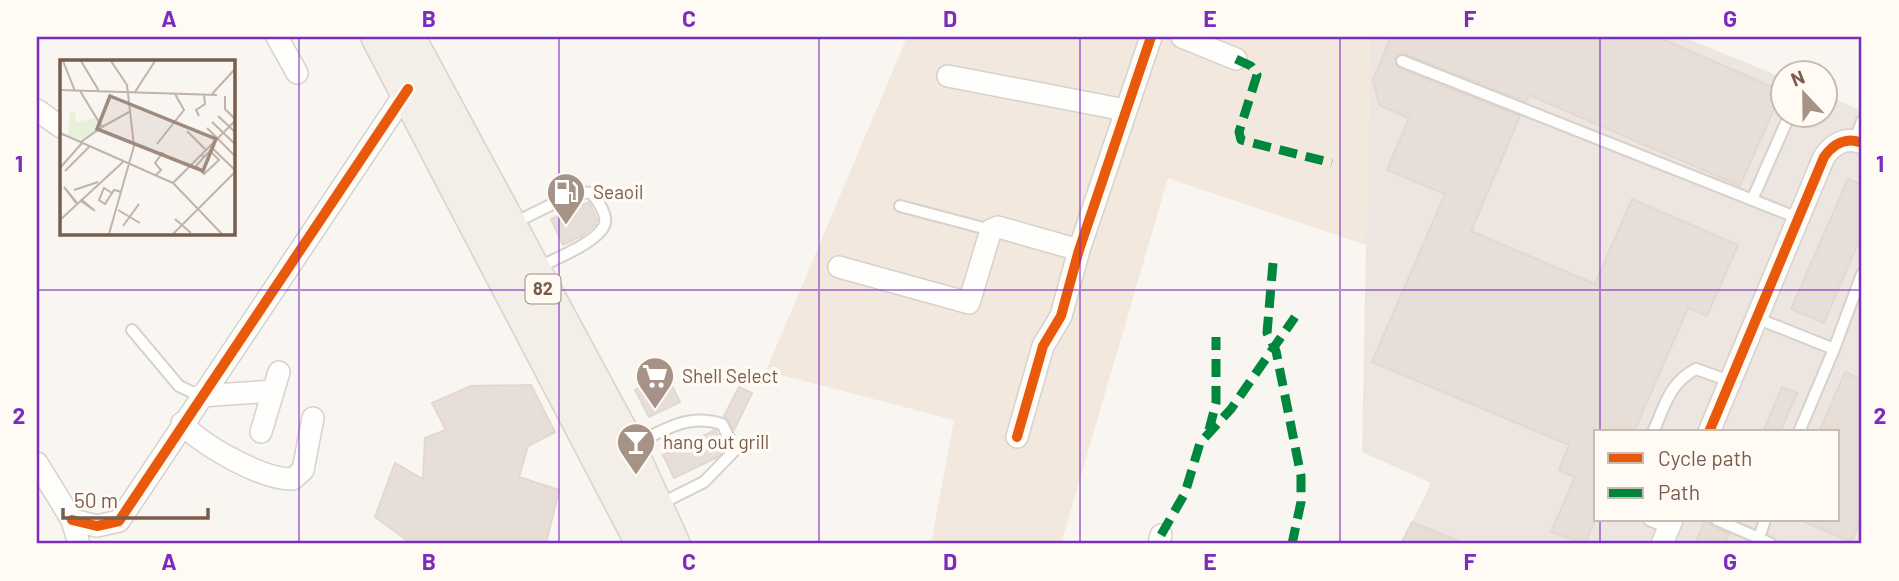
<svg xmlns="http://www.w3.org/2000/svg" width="1899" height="581" font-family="Barlow,sans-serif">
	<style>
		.residential { fill: #f2e8de }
		.industrial { fill: #ede5e0; fill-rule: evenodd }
		.building { fill: #e6ded7; stroke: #e2d8d2; stroke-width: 2 }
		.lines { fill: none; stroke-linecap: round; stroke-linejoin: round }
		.service-casing { stroke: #d7d1cb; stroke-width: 14 }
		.minor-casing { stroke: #d7d1cb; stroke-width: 24 }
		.primary-casing { stroke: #dad1cc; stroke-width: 38 }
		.service { stroke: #fefefd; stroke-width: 10 }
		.minor { stroke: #fefefd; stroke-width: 21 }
		.primary { stroke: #f3eee8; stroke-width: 35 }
		.quiet { stroke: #00873e; stroke-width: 9; stroke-dasharray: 18 9; stroke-linecap: butt }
		.cycleway-casing { stroke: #fffaf3; stroke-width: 15 }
		.cycleway { stroke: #e8590c; stroke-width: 10 }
		.grid { fill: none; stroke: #7b2cbf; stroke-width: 2; stroke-opacity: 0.55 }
		.labels { text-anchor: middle; stroke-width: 7; stroke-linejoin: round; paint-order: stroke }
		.shield { fill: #fffaf3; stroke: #a28b7f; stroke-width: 2 }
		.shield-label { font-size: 18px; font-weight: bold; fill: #7a5c4d }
		.poi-label { font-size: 19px; fill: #7a5c4d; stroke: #fffaf3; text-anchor: start }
		.inset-road { fill: none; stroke: #c2b3aa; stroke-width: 2 }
		.view { fill: #9f8a7d; fill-opacity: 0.15; stroke: #9f8a7d; stroke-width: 3.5 }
		.inset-edge { fill: none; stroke: #7a5c4d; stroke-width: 3.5 }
		.neatline { fill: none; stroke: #7b2cbf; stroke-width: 2.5 }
		.grid-label { font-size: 23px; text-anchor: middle; font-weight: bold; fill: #7b2cbf }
	</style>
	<rect width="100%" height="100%" fill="#f9f5f0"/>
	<!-- residential -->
	<path class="residential" d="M907,37H1370L1366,245L1168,178L1061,544H931L954,420L766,371Z"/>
	<!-- industrial -->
	<path class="industrial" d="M1370,37H1684L1783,78L1784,116H1826V95L1862,111V544H1401L1431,483L1362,452ZM1596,432H1838V520H1596Z"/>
	<!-- building -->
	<path class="building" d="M1391,37H1658L1782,91L1740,186L1529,95L1526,102L1405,54L1395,58L1399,68L1520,116L1471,231L1595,284L1632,199L1738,245L1707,316L1688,308L1634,432H1596V518L1585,544L1551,532L1575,477L1559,470L1569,445L1372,362L1445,194L1387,170L1409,118L1379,105L1373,80Z
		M1848,179L1862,185V234L1824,323L1791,309Z
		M589,202L597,220L595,225L582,236L563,245L551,219Z
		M1845,372L1862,380V516L1851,542L1800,520H1838V432H1819Z
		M667,375L680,402L649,417L635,390Z
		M531,385L555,432L528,446L519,477L559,490L546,544H412L375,517L395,463L423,479L425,438L446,430L432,403L471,386Z
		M739,387L752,393L734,430L724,416Z
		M1782,387L1797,393L1780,432H1763Z
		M715,430L725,449L718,457L674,478L663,455Z
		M1705,521L1729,534L1725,544H1695Z
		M1412,522L1466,544H1401Z"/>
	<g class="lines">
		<!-- service casing -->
		<g class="service-casing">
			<path id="service" d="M1402,61L1798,218
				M1855,140L1862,121
				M1752,200L1789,116
				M900,206L991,230
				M514,223L577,192L592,193C597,200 607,214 605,223C600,242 552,260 535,269
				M1756,318L1834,349L1862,274
				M132,330L179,386L200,396
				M1653,432C1665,406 1669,383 1696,369L1730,381
				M1799,432L1834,349
				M633,445C665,430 687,413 722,424L735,450L704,482L660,504
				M1649,520L1669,528
				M1717,520L1759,538
				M1765,520L1759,538L1771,544"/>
		</g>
		<!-- minor casing -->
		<g class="minor-casing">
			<path id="minor" d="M277,37L297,73
				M1182,37L1236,59
				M948,76L1125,110
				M37,110L61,127
				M839,267L969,303L991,230L998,227L1079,250
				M200,396L273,391
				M182,423C201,445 263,480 293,479L303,470L313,418
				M261,432L279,372
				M1709,432L1824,157C1833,144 1846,136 1862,143
				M1017,437L1043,346L1061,316L1079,250L1151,37
				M37,463L72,520L79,544
				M72,520L97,526L119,521L408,89
				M1159,544L1161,535
				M1662,544L1672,520"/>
		</g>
		<!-- primary casing -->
		<g class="primary-casing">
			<path id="primary" d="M379,37L644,544
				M407,37L628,447L672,544"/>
		</g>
		<!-- service -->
		<use href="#service" class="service"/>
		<!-- minor -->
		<use href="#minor" class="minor"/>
		<!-- primary -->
		<use href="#primary" class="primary"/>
		<!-- quiet -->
		<path class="quiet" d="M1236,59L1251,66L1257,75L1239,132L1241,140L1332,163
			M1273,263L1267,333L1276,351L1301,476V502L1292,544
			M1209,430L1216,403V337
			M1161,535L1185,493L1200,443L1231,409L1295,317"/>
		<!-- cycleway casing -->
		<g class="cycleway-casing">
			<path id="cycleway" d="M1709,432L1824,157C1833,144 1846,136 1862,143
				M1017,437L1043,346L1061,316L1079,250L1151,37
				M72,520L97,526L119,521L408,89"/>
		</g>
		<!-- cycleway -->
		<use href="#cycleway" class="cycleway"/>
	</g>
	<!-- grid -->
	<path class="grid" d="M299,37V544M559,37V544M819,37V544M1080,37V544M1340,37V544M1600,37V432M37,290H1862M1600,520V544"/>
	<!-- icons -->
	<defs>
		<g id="fuel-pin" transform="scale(2.0125)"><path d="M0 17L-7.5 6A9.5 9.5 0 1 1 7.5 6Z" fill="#a69286" stroke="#fffaf3"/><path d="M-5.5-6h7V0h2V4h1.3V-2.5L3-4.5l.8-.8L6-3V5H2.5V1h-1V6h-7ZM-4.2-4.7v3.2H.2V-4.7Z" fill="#fff"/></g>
		<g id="supermarket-pin" transform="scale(2.0125)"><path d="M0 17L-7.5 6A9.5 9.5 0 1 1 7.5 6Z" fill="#a69286" stroke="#fffaf3"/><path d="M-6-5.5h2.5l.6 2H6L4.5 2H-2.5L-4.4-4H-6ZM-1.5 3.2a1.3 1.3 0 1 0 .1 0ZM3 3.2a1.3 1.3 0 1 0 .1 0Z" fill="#fff"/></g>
		<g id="bar-pin" transform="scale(2.0125)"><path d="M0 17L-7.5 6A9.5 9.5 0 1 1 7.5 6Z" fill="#a69286" stroke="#fffaf3"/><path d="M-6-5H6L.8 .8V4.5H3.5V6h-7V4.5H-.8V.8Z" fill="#fff"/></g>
	</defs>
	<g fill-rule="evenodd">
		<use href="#fuel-pin" x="566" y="192"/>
		<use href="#supermarket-pin" x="655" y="376"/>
		<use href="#bar-pin" x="636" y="442"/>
	</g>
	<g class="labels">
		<!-- shield labels -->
		<rect class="shield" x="525.5" y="274.5" width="35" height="29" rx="5"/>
		<g class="shield-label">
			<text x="543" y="295">82</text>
		</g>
		<!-- poi labels -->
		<g class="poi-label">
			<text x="593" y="199">Seaoil</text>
			<text x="682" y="383">Shell Select</text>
			<text x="663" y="449">hang out grill</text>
		</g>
	</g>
	<!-- overview -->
	<g transform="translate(60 60)">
		<rect width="175" height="175" fill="#f9f5f0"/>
		<path d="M15,52L16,62L38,58L40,71L21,81L8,76L10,53Z" fill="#e7f0db"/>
		<path class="inset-road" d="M3,1L15,31M21,1L39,31M0,30L157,35M20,31L42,67L21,82M75,32L95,1M152,34L175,9M165,36V49L175,59M139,56L136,50L145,44L144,35M158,56L175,72M152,62L175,84M42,67L71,51M147,68L175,96M127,71L145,89M0,73L113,123M97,84L124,50L115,34M150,86L175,110M141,94L144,97L150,91L159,100L144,114L136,106L144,97M0,108L22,83M5,111L29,87M95,116L101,110L95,103L103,92M113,123L175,61M113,123L162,174M14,130L38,122M52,133L44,128L39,140L45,144L54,130L62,132M21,139L35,151L21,141M16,143L4,127L17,143M58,150L80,163M115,159L131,173M0,160L63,102M63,166L79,144M49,174L74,86L67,25L51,1M113,174L175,112"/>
		<path class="view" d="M50,36L156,79L143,111L37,69Z"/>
		<rect width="175" height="175" class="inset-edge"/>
	</g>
	<!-- border -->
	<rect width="1899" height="581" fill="none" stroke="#fffaf3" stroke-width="77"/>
	<!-- legend -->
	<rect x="1594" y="430" width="245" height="91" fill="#fffaf3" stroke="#cabbb1" stroke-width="2"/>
	<rect x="1608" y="453" width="35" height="10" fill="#e8590c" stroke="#cabbb1" stroke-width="2"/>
	<text x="1658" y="466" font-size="21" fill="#7a5c4d">Cycle path</text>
	<rect x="1608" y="488" width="35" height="10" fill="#00873e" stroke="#cabbb1" stroke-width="2"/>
	<text x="1658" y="500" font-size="21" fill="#7a5c4d">Path</text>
	<!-- north arrow -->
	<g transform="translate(1804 94) rotate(338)"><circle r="33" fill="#fffaf3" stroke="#cabbb1" stroke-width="2"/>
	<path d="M0-5L12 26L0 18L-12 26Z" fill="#a69286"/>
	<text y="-10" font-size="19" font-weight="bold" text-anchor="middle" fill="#7a5c4d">N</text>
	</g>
	<!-- scale -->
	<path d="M63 508v10h145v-10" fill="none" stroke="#7a5c4d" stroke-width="3.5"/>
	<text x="74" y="508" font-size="21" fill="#7a5c4d" stroke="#fffaf3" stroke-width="5" paint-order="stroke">50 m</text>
	<rect x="38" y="38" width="1822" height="504" class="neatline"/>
	<g class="grid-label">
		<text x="169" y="27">A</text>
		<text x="429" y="27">B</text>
		<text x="689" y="27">C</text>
		<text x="950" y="27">D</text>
		<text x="1210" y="27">E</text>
		<text x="1470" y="27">F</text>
		<text x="1730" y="27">G</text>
		<text x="19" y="172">1</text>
		<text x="1880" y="172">1</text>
		<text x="19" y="424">2</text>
		<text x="1880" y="424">2</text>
		<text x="169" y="570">A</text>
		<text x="429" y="570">B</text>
		<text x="689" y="570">C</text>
		<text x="950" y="570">D</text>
		<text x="1210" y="570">E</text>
		<text x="1470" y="570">F</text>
		<text x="1730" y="570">G</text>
	</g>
</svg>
